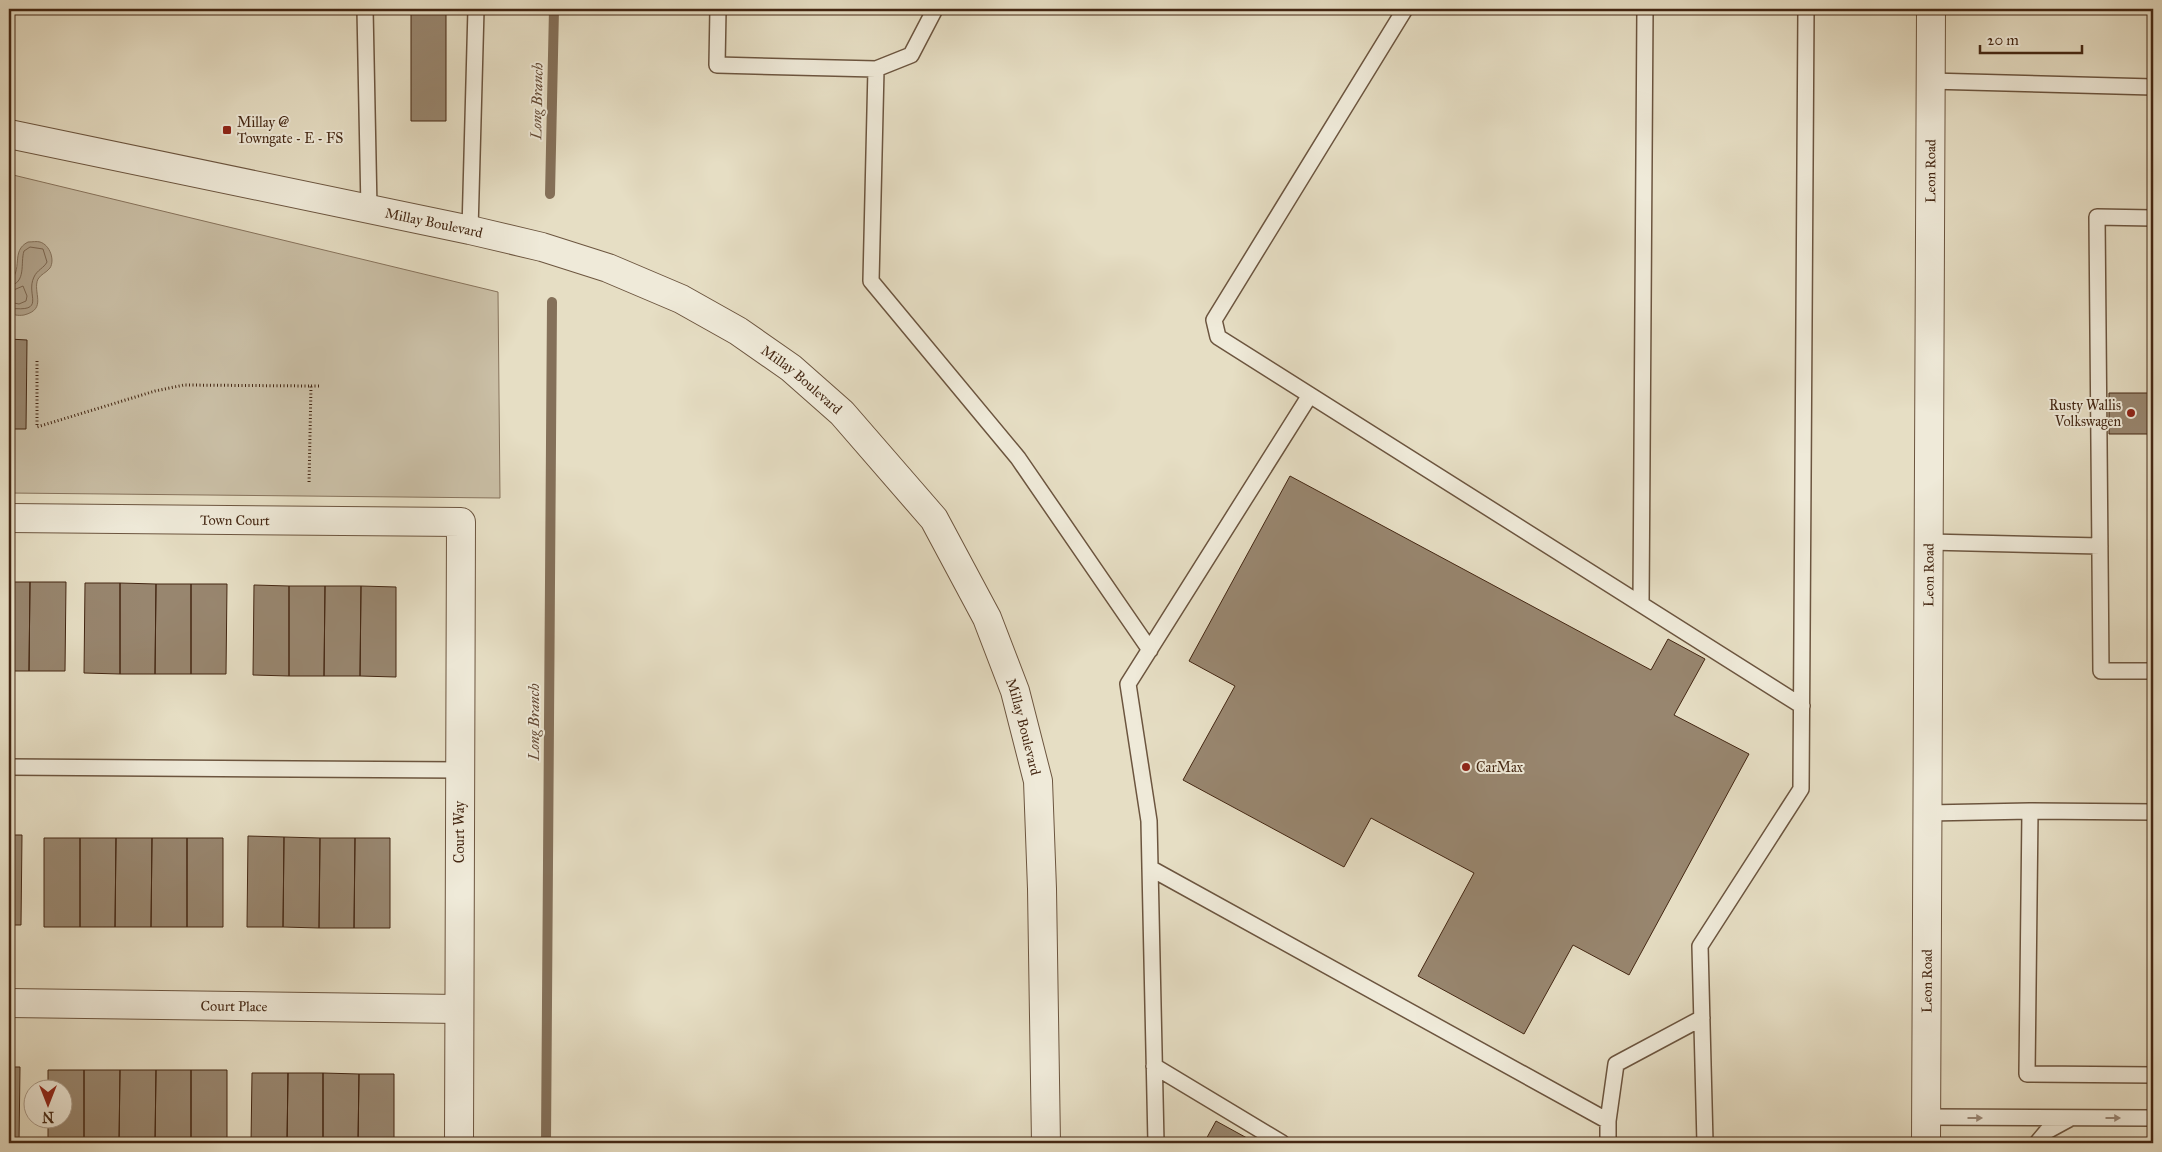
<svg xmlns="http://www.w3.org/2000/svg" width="2162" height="1152" font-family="'IM FELL Great Primer',serif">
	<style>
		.green { fill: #cabfa6; stroke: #87735c }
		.water { fill: #afa088; stroke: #847059 }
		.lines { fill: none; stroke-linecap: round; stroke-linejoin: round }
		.shore { stroke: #7a644e; stroke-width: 1 }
		.stream { stroke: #847059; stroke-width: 10 }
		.building { fill: #98866f; stroke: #442713 }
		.service-casing { stroke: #6c553f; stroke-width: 18 }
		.minor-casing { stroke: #6c553f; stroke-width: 30 }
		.tertiary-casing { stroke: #6c553f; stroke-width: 30 }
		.path { stroke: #442713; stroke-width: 3; stroke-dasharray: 1 2.5; stroke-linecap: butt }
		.service { stroke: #efead9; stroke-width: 15 }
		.minor { stroke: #efead9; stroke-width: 28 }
		.tertiary { stroke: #efead9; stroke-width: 28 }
		.oneway { fill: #9a8876 }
		.poi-dot { fill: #8f2418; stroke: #efead9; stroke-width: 2 }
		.labels { text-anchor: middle; stroke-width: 4; stroke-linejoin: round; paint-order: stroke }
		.poi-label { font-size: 14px; fill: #442713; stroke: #efead9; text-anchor: start }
		.street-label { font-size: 14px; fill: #442713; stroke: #efead9 }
		.water-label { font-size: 15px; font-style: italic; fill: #644b36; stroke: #efead9 }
	</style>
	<rect width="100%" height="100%" fill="#e6dec4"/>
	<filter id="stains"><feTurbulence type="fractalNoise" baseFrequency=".004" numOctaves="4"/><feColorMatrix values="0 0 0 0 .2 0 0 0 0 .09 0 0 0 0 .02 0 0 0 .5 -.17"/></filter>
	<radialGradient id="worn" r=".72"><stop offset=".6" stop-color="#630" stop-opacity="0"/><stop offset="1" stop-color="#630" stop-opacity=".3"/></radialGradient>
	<!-- green -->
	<path class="green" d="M9,174L498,292L500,498L9,493Z"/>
	<!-- water -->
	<path class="water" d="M28,242C32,242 37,241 40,242C50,245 55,260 50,268C46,273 41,274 38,279C32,292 48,309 24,315C18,316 13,315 9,312V282C24,270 10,251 28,242Z"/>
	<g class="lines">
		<!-- shore -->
		<path class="shore" d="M9,286C27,283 20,263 24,251L30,247L43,249L47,262C44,268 37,270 34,277C25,295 48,313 9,308
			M9,292L23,286L27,296L26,301L19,304L9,302"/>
		<!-- stream -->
		<path class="stream" d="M550,194L554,9
			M546,1143L552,302"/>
	</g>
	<!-- building -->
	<path class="building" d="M411,9H446V121H411Z
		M9,339L27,340L26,429H9Z
		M2109,393H2153V434H2109Z
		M1290,476L1651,670L1668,639L1705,659L1674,715L1749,754L1629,975L1573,945L1524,1034L1418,976L1474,873L1371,818L1344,867L1183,780L1235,686L1189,661Z
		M9,582H30L29,671H9Z
		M30,582H66L65,671H29Z
		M85,583H120V674L84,673Z
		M120,583L156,584L155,674H120Z
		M156,584H191V674H155Z
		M191,584H227L226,674H191Z
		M254,585L289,586V676L253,675Z
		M289,586H325L324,676H289Z
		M325,586H361L360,676H324Z
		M361,586L396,587V677L360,676Z
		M9,835H22L21,925H9Z
		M248,836L284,837L283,927H247Z
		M284,837L320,838L319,928L283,927Z
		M44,838H80V927H44Z
		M80,838H116L115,927H80Z
		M116,838H152L151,927H115Z
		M152,838H187V927H151Z
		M187,838H223V927H187Z
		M320,838H355L354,928H319Z
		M355,838H390V928H354Z
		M9,1067H20L19,1143H9Z
		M48,1070H84V1143H48V1120H62V1090H48Z
		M84,1070H120L119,1143H84Z
		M120,1070H156L155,1143H119Z
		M156,1070H191V1143H155Z
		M191,1070H227V1143H191Z
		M252,1073H288L287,1143H251Z
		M288,1073H323V1143H287Z
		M323,1073L359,1074L358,1143H323Z
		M359,1074H394V1143H358Z
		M1216,1121L1256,1143H1204Z"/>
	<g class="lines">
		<!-- service casing -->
		<g class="service-casing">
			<path id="service" d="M365,9L369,209
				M718,9L717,65L876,69L911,55L935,9
				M1405,9L1214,320L1218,337L1802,706
				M876,69L871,281L1018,458L1150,650
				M1930,81L2153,87
				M2153,218L2097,217L2101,671H2153
				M470,230L476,9
				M1929,542L2100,546
				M1641,604L1645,9
				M9,767L460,770
				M2153,812L2030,811L2027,1074L2153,1075
				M1928,813L2030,811
				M1150,868L1608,1121L1616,1064L1702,1018
				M1154,1066L1282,1143
				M1926,1117L2153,1118
				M1156,1143L1149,821L1128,684L1310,395
				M1608,1143V1121
				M1705,1143L1700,946L1801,789L1806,9
				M2037,1143L2047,1131L2069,1119"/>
		</g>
		<!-- minor casing -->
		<g class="minor-casing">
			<g id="minor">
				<path id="s1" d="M9,518L461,522L459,1143"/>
				<path id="s2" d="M9,1003L459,1009"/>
			</g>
		</g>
		<!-- tertiary casing -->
		<g class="tertiary-casing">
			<g id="tertiary">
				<path id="s3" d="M9,134L470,230L542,247L608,268L681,299L738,331L791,368L842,413L934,519L987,618L1015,691L1038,781L1042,889L1046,1143"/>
				<path id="s4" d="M1926,1143L1931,9"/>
			</g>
		</g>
		<!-- path -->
		<path class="path" d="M37,361V427L155,391L184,385L311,386L309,484
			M311,386H321"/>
		<!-- service -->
		<use href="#service" class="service"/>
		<!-- minor -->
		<use href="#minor" class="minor"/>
		<!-- tertiary -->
		<use href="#tertiary" class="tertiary"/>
	</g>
	<!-- one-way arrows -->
	<defs><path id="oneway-solid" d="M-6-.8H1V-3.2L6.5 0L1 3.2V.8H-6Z" transform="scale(1.25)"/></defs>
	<g class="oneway">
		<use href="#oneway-solid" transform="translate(1975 1118)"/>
		<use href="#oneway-solid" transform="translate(2113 1118)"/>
	</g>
	<!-- markers -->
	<g class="poi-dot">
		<rect x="222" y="125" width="10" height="10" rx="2.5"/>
		<circle cx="2131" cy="413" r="5"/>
		<circle cx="1466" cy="767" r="5"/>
	</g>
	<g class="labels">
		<!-- poi labels -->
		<g class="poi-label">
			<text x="237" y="127">Millay @<tspan x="237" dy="16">Towngate - E - FS</tspan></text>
			<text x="2121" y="410" text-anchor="end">Rusty Wallis<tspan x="2121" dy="16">Volkswagen</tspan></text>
			<text x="1476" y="772">CarMax</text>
		</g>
		<!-- street labels -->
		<g class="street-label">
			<text dy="5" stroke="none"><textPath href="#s4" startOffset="972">Leon Road</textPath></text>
			<text dy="5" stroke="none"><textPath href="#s3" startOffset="434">Millay Boulevard</textPath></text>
			<text dy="5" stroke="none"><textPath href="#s3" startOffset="839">Millay Boulevard</textPath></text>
			<text dy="5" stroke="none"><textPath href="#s1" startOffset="226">Town Court</textPath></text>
			<text dy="5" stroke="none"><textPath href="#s4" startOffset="568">Leon Road</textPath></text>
			<text dy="5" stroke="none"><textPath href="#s3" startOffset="1259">Millay Boulevard</textPath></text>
			<text transform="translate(459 832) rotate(-90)" y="5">Court Way</text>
			<text dy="5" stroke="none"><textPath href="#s4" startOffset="162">Leon Road</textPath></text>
			<text dy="5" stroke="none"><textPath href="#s2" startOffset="225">Court Place</textPath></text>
		</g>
		<!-- water labels -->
		<g class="water-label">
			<text transform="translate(537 101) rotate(-89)" y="5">Long Branch</text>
			<text transform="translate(534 722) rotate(-90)" y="5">Long Branch</text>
		</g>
	</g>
	<!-- margin -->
	<rect width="2162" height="1152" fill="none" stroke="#e6dec4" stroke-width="30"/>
	<rect x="10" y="10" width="2142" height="1132" fill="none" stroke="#442713" stroke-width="2.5"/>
	<rect x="15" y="15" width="2132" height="1122" fill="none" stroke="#442713"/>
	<!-- north arrow -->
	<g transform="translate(48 1104) rotate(180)"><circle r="24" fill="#efead9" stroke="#ab9c8a"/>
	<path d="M0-4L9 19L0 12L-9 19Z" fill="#8f2418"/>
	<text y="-8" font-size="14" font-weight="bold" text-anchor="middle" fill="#442713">N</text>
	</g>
	<!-- scale -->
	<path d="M1980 45v8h102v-8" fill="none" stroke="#442713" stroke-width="2.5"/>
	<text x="1987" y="45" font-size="15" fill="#442713" stroke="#efead9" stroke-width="4" paint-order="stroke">20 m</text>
	<rect width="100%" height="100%" filter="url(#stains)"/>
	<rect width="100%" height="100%" fill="url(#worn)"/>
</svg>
